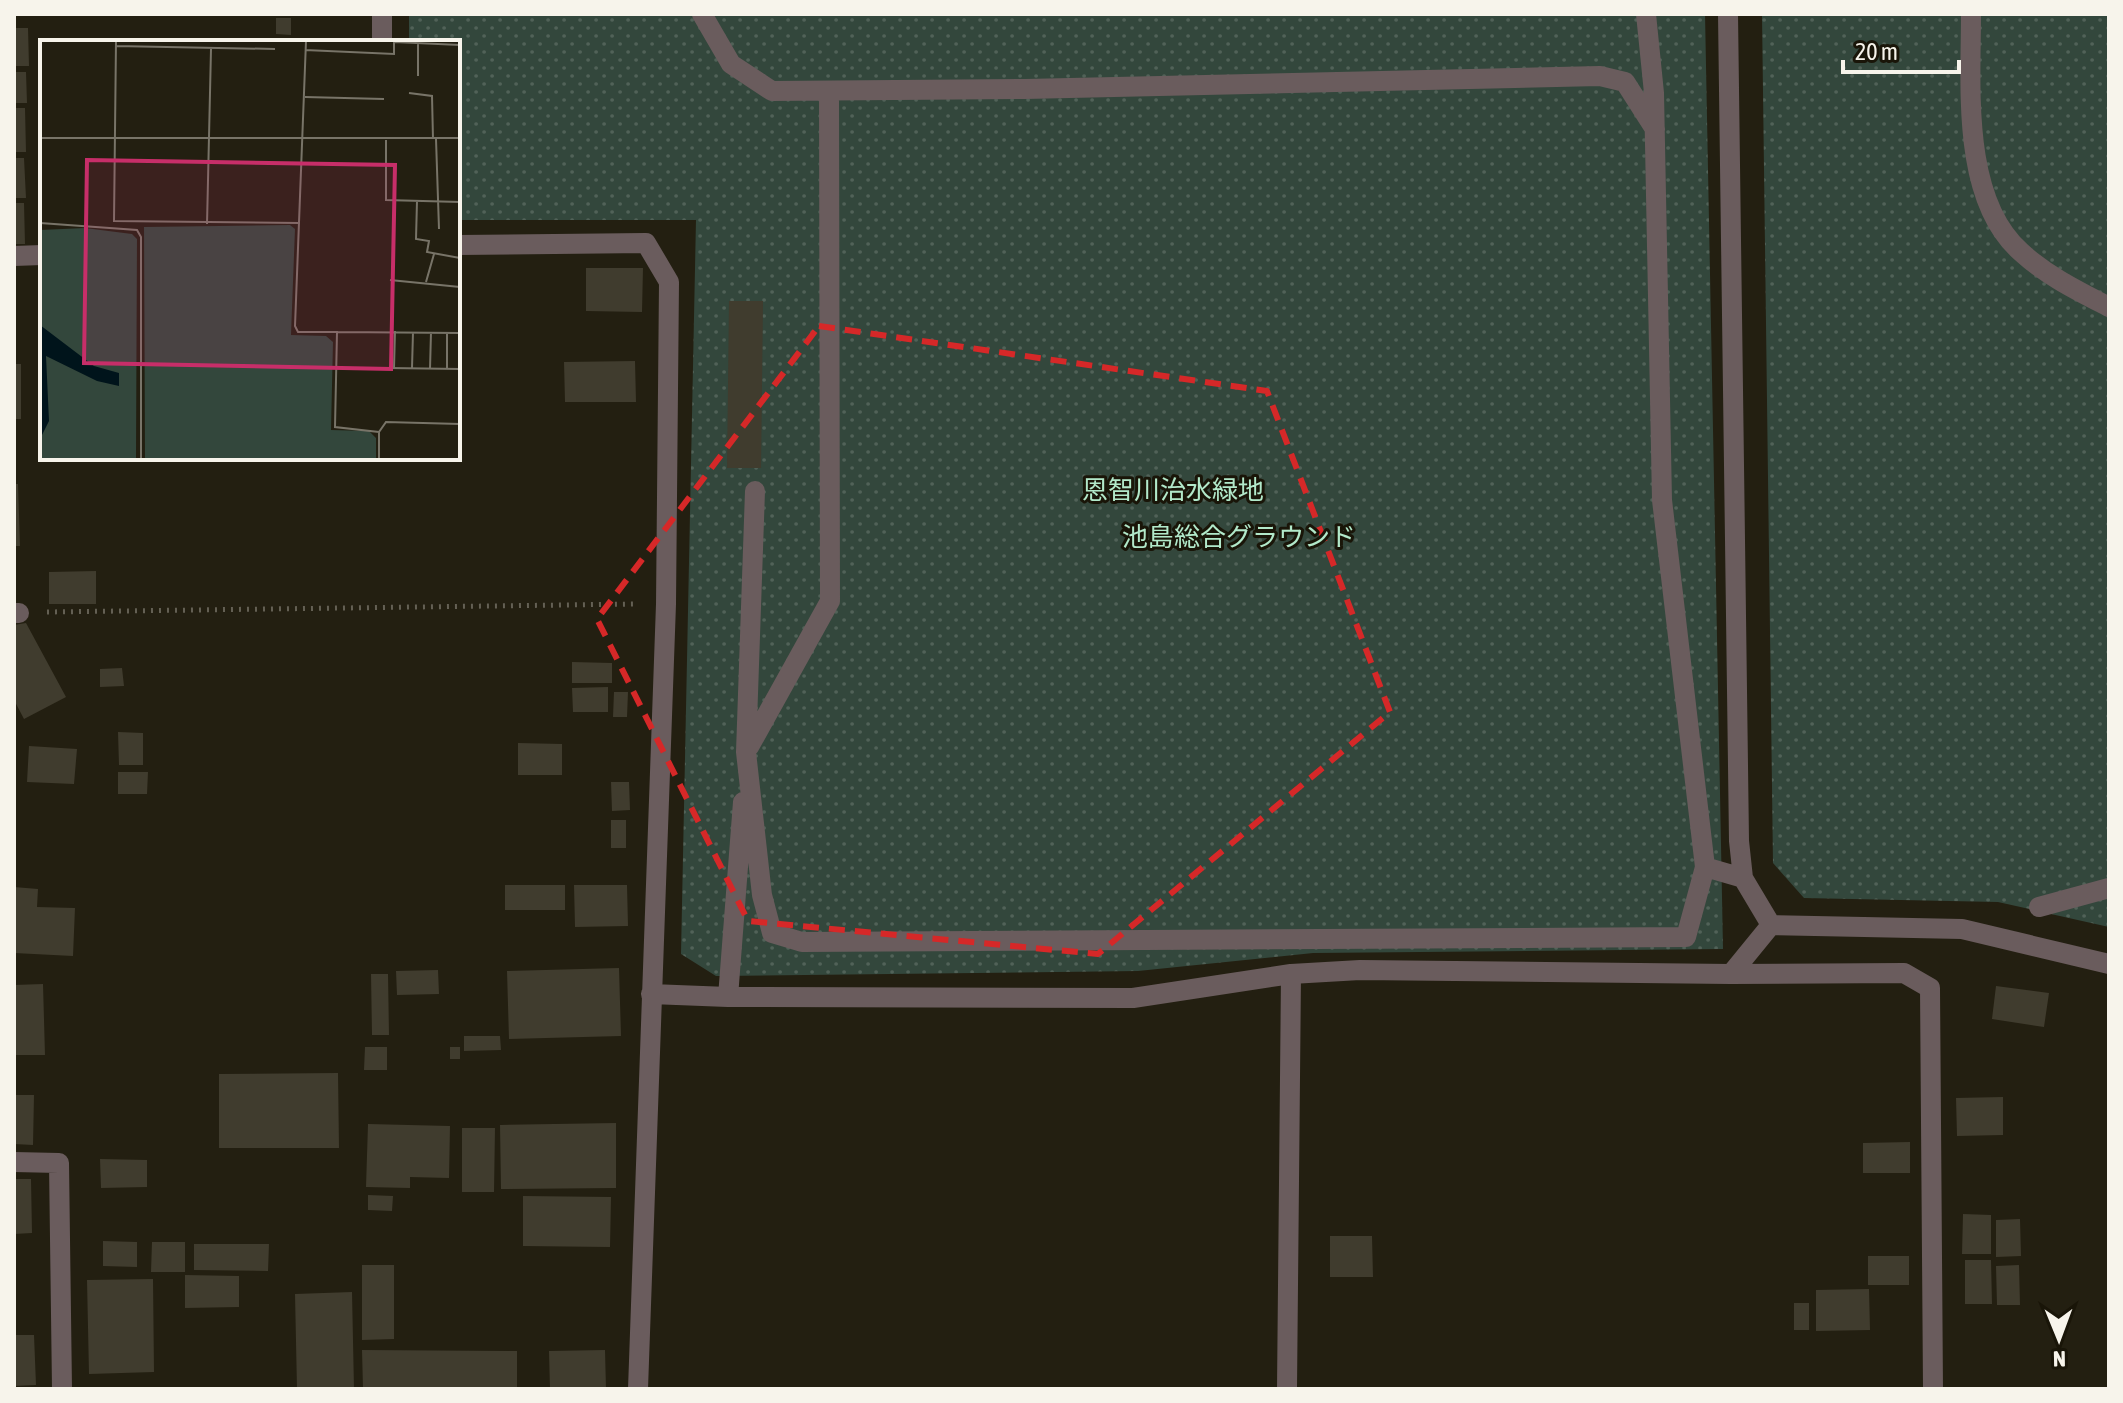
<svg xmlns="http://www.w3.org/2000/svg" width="2123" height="1403" font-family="'Asap Condensed','Noto Sans JP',sans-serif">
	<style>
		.park { fill: url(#park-dots) }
		.building { fill: #403c2e }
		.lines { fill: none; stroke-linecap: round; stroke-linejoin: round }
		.path { stroke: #646054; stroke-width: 5; stroke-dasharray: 2 6; stroke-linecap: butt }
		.minor { stroke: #6a5c5d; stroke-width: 20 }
		.marked { fill: none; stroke: #d62828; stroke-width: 6; stroke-dasharray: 16 10; stroke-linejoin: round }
		.labels { text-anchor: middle; stroke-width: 6; stroke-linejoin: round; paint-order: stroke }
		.park-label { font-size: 26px; fill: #b2e9ca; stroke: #191508 }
		.inset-road { fill: none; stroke: #787468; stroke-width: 2 }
		.view { fill: #c72e69; fill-opacity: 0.15; stroke: #c72e69; stroke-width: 4 }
		.inset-edge { fill: none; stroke: #f7f4eb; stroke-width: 4 }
	</style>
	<defs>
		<pattern id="park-dots" width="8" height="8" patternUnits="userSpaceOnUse" patternTransform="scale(2)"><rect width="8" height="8" fill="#33473c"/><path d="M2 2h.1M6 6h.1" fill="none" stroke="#516258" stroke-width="1.8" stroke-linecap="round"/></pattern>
	</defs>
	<rect width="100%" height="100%" fill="#231f11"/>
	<!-- park -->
	<path class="park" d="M409,14H1705L1723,949L1313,953L1138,971L716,976L681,954L696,220H458V42H409Z
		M1762,14H2109V927L1998,902L1804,898L1773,863Z"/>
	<!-- building -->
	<path class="building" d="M276,18H291V35L276,34Z
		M14,28H28L29,66H14Z
		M14,72H26L27,103H14Z
		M14,108H25L26,152H14Z
		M14,158H24L26,198H14Z
		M14,203H24L25,244H14Z
		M586,268H643L642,312L586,311Z
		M729,301H763L761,468H727Z
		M635,361L636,402H565L564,362Z
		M14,364H21V419H14Z
		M14,484H18L20,546H14Z
		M96,571V604H49V572Z
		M26,623L66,697L24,719L14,700V625Z
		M572,662L612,663V683H572Z
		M122,668L124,686L100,687V669Z
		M608,687V712H573L572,688Z
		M614,692H628L627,717H613Z
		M118,732L143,733V765H119Z
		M518,743L562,744V775H518Z
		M29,746L77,749L74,784L27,782Z
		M118,772H148L147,794H118Z
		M611,782H629L630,810L612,811Z
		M611,820H626V848H611Z
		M505,885H565V910H505Z
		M574,885H627L628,926L575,927Z
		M14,887L38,889L37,907L75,908L73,956L14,953Z
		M619,968L621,1036L509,1039L507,971Z
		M438,970L439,994L397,995L396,971Z
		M371,974H388L389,1035H372Z
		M43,984L45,1055H14V985Z
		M1996,986L2049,993L2044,1027L1992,1019Z
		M464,1036H500L501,1050L464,1051Z
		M365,1047H387V1070H364Z
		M450,1047H460V1059H450Z
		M338,1073L339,1148H219V1074Z
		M14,1095H34L33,1145L14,1144Z
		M2003,1097V1135L1957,1136L1956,1098Z
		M616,1123V1188L501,1189L500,1125Z
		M368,1124L450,1126L449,1178L410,1177V1188L366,1187Z
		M462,1128H495L494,1192H462Z
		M1910,1142V1173H1863V1143Z
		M100,1159L147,1160V1187L101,1188Z
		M14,1179H31L32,1233L14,1234Z
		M368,1195L393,1196L392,1211L368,1210Z
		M523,1196L611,1197L610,1247L523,1246Z
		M1963,1214L1991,1215V1254H1962Z
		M2020,1219L2021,1256L1996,1257V1220Z
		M1330,1236H1372L1373,1277H1330Z
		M103,1241L137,1242V1267L103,1266Z
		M152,1242H185V1272H151Z
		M194,1244H269L268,1271L194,1270Z
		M1868,1256H1909V1285H1868Z
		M1965,1260H1991L1992,1304H1965Z
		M362,1265H394V1339L362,1340Z
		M2019,1265L2020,1305H1997L1996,1266Z
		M185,1275L239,1276V1307L185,1308Z
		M153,1279L154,1372L89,1374L87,1280Z
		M1869,1289L1870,1330L1816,1331V1290Z
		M352,1292L354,1389H297L295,1294Z
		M1794,1303H1809V1330H1794Z
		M14,1335H34L36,1385L14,1386Z
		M362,1350L517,1351V1389H363Z
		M605,1350L606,1389H550L549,1351Z"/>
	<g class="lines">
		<!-- path -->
		<path class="path" d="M47,612L637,604"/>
		<!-- minor -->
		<path class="minor" d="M382,14V42
			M702,14L731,64L772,91L1025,89L1600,76L1625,82L1655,129
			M1646,14L1654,93L1662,500L1705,867L1743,878
			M1728,14L1739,841L1743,878L1771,925L1962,929L2109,964
			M1971,14C1971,87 1961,199 2021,252C2047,276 2078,291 2109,307
			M458,245L646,243L669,282L666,604L638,1389
			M14,256L42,255
			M755,491L746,752L762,895L772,933L802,942L1686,937L1705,867
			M14,613H19
			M749,747L830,601L829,91
			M2039,907L2109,888
			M1731,974L1771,925
			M651,994L728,997L1133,998L1291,974L1360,970L1731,974L1904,973L1930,988L1933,1389
			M728,997L743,802
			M14,1162L59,1163L62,1389
			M1287,1389L1291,974"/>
	</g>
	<!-- marked area -->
	<path class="marked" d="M819,326L1267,391L1390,712L1098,954L748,921L597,619Z"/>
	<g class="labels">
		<!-- park labels -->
		<g class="park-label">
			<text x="1173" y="499">恩智川治水緑地</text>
			<text x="1239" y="546">池島総合グラウンド</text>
		</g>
	</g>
	<!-- overview -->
	<g transform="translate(40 40)">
		<rect width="420" height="420" fill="#231f11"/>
		<path d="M250,185L255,189L251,295L286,296L293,302L291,390L329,391L336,398V419H105L104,187ZM45,188L92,194L97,199L96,419H0V190Z" fill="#33473c"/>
		<path d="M0,285L54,326L79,333V346L57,341L6,316L9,381L0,399Z" fill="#00141b"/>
		<path class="inset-road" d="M76,1L74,181L260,183M266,1L255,286L258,292H297L295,387L339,392M76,6L235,9M265,10L354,14V2L420,5M378,36V3M369,53L392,56L393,99M265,57L344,59M0,98H420M396,99L399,189M346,100V160L420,162M377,161L376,199L389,201L387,212L420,218M0,183L97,190L101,197V419M167,184L171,9M350,240L420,247M386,242L394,214M297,292L420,293M407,292V329M349,328L420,329M354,328L355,291M372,328L373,292M390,329L391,292M339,419V392L346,382L420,384"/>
		<path class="view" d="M47,120L355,125L351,329L44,323Z"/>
		<rect width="420" height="420" class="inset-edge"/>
	</g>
	<!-- border -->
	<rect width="2123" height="1403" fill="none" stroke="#f7f4eb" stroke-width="32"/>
	<!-- north arrow -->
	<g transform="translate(2059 1339) rotate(179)" stroke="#191508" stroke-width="6" paint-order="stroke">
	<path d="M0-6L14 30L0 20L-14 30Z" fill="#f7f4eb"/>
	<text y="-12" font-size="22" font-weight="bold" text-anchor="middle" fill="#f7f4eb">N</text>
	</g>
	<!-- scale -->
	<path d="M1843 60v12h116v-12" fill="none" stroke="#f7f4eb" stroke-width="4"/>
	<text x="1855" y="60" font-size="24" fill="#f7f4eb" stroke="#191508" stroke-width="6" paint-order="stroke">20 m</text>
</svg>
